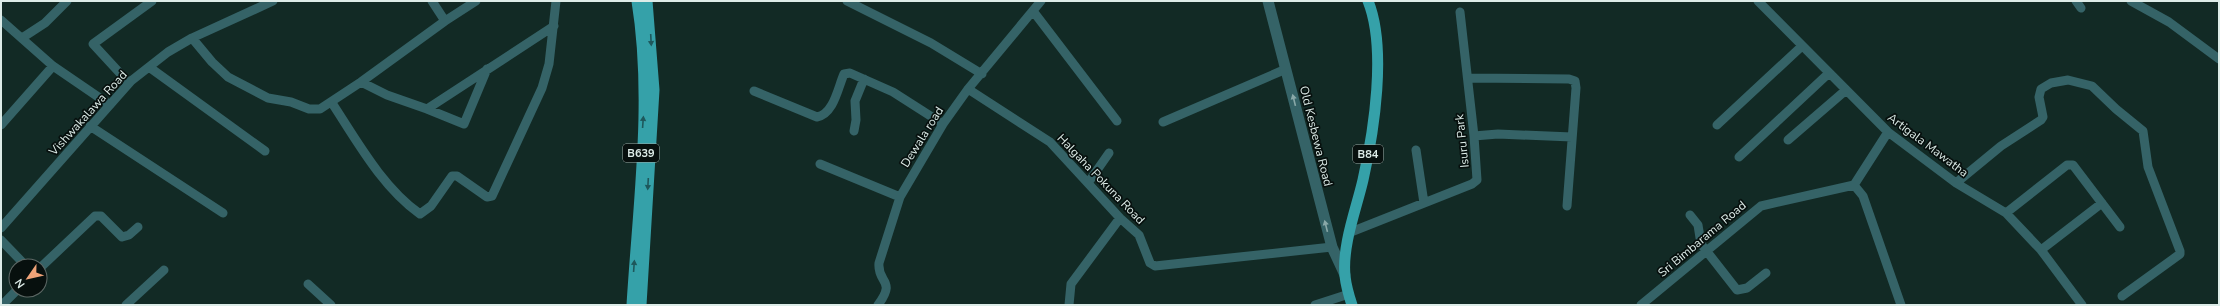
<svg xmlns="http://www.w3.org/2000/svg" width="2220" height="306" font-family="'Nunito Sans',sans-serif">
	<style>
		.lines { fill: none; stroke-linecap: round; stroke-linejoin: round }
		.minor { stroke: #356367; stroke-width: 9 }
		.tertiary { stroke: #356367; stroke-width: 11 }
		.primary { stroke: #35a1a9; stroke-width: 11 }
		.oneway { fill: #1e585c }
		.oneway2 { fill: #89a8a8 }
		.labels { text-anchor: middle; stroke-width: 3.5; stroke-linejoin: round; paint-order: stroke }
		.shield { fill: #07100e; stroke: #9daaa7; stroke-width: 1 }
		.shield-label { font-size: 11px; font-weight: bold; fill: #ddece8 }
		.street-label { font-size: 12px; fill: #ddece8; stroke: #07100e }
	</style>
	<rect width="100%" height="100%" fill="#122a25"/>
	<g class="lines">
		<!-- minor -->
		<path class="minor" d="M432,1L445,21
			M847,1L931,43L982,74
			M1758,1L1888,132L1956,183L2006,213L2041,250L2082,305
			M2076,1L2081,8
			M2131,1L2169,22L2219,59
			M1033,11L1117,121
			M1,20L53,66L110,105
			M22,38L45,23L67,1
			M192,38L212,62L228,77L268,98L291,102L309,109H320L361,82L445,21L476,1
			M149,67L265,151
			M1468,78L1569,79L1575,81L1576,88L1567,206
			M361,82L387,95L427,109L554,26
			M129,83L93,44L152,1
			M968,89L1050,142L1120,218L1139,235L1150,263L1155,266L1332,247
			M754,91L817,117C834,114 838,87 844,74L850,73L893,92L943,124
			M332,103C357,141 382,187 420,214L431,206L452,176H457L487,197L492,196L542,88L549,64L556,1
			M427,109L464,124L487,69
			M1163,122L1286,69
			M1,125L53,66
			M1717,125L1802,46
			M90,126L223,213
			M854,131L856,120L855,101L864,79
			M1474,136L1498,134L1572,137
			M1788,140L1846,90
			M1416,150L1424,203
			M1739,157L1829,73
			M820,164L900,197
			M1088,183L1109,153
			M1956,183L2001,146L2041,120L2043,117L2039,97L2041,89L2051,83L2068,80L2092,86L2116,109L2143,131L2148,167L2180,251V254L2122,296
			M1854,185L1863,196L1901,305
			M1854,185L1888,132
			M2006,213L2067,165H2073L2120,227
			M1690,215L1698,225L1701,244L1737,290L1747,288L1766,273
			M1,228L131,81L168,52L192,38L273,1
			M1351,232L1472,184L1477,180L1474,136L1460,12
			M1,240L26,266
			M2041,250L2102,203
			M40,268L95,216H101L122,237L129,235L138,227
			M308,284L331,305
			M2,305L17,290
			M126,305L164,270
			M878,305C897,279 877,284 879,263L900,197L943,124L968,89L1041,1
			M1069,305L1071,284L1120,218
			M1315,305L1349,294
			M1641,305L1761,206L1854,185"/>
		<!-- tertiary -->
		<path class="tertiary" d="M1268,1L1332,247L1345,275"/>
		<!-- primary -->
		<path class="primary" d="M632,305C638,206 653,99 637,1
			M641,305L654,90L647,1
			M1352,305C1349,296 1346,285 1345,276C1342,245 1356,210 1363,180C1374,131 1387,48 1368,1"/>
	</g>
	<!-- one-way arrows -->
	<defs><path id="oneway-solid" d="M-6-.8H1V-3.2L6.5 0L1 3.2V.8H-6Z"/></defs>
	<g class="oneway">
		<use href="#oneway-solid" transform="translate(651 40) rotate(87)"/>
		<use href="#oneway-solid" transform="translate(643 122) rotate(-86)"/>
		<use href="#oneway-solid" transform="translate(648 184) rotate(93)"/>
		<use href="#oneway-solid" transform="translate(634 266) rotate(-86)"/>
	</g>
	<g class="oneway2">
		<use href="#oneway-solid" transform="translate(1294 100) rotate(-104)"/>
		<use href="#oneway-solid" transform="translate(1326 226) rotate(-104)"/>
	</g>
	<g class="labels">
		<!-- shield labels -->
		<g class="shield">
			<rect x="623" y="144" width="36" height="18" rx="3"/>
			<rect x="1353" y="145" width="30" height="18" rx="3"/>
		</g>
		<g class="shield-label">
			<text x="641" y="157">B639</text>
			<text x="1368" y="158">B84</text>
		</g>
		<!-- street labels -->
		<g class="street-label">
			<text transform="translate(88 113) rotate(-48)" y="4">Vishwakalawa Road</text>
			<text transform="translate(1316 136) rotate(76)" y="4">Old Kesbewa Road</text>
			<text transform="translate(922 137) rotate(-58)" y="4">Dewala road</text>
			<text transform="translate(1462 141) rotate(-96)" y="4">Isuru Park</text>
			<text transform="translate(1928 145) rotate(37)" y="4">Artigala Mawatha</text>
			<text transform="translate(1101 179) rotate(46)" y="4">Halgaha Pokuna Road</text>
			<text transform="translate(1702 239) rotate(-40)" y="4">Sri Bimbarama Road</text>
		</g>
	</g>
	<!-- border -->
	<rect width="2220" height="306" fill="none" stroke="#ddece8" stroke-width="4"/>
	<!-- north arrow -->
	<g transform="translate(28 278) rotate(236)"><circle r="19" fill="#07100e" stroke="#5d6865"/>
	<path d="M0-3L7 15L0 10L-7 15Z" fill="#efa378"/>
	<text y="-6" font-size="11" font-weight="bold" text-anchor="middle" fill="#ddece8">N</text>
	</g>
</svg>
